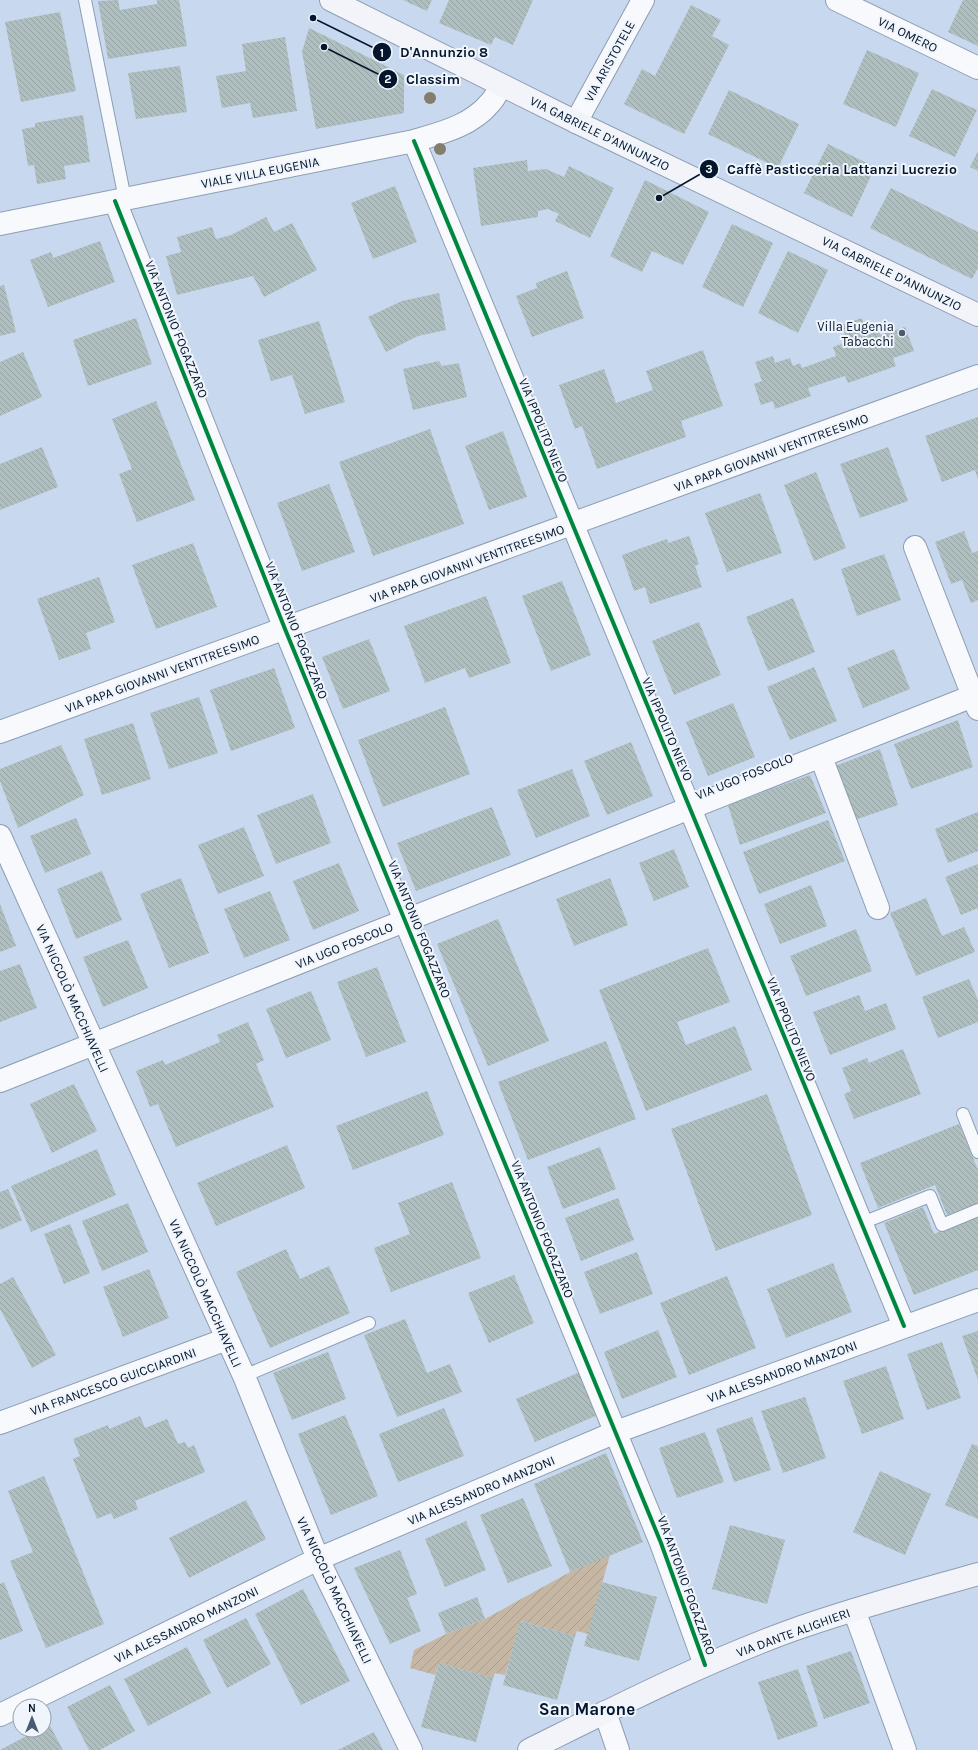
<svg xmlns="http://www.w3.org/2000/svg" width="978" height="1750" font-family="Karla,sans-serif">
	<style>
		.garden { fill: url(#garden-furrows) }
		.building { fill: url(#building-back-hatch) }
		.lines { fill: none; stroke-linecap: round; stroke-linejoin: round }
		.service-casing { stroke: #8d9db3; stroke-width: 14 }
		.minor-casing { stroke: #8d9db3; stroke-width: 24 }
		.tertiary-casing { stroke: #8d9db3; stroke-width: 24 }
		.secondary-casing { stroke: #8d9db3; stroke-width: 24 }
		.service { stroke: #f7f9fd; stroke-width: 12 }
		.minor { stroke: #f7f9fd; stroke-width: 22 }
		.tertiary { stroke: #f7f9fd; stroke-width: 22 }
		.secondary { stroke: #f3f4fa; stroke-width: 22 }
		.cycleway-casing { stroke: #f0f5fc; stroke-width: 6 }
		.cycleway { stroke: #00873e; stroke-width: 4 }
		.tree { fill: #847d6c }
		.poi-dot { fill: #495a72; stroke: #f0f5fc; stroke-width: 1.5 }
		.labels { text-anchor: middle; stroke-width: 4; stroke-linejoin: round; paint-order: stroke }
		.street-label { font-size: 13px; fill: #04162e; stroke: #f0f5fc }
		.poi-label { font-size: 13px; fill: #04162e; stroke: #f0f5fc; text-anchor: end }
		.district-label { font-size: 17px; font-weight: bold; fill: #04162e; stroke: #f0f5fc }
		.leader { fill: none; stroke: #04162e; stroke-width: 1.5 }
		.callout-dot { fill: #04162e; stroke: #f0f5fc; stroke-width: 1.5 }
		.mark-label { font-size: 12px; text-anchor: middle; font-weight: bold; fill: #fff }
		.callout-label { font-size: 14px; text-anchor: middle; font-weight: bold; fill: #04162e; stroke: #f0f5fc; stroke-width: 4; stroke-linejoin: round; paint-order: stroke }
	</style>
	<defs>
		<pattern id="garden-furrows" width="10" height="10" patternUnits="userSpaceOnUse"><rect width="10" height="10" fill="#c5b7a3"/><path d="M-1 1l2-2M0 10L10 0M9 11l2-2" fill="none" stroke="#a89d8d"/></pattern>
		<pattern id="building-back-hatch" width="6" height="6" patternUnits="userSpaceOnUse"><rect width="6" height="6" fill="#afbebe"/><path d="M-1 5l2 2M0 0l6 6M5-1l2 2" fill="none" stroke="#95a3a4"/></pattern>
	</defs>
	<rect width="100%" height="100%" fill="#c8d9ef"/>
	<!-- garden -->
	<path class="garden" d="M610,1555L588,1634L577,1631L575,1636L521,1621L505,1675L495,1673L493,1678L439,1663L435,1675L410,1668L414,1650L446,1634L485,1619L570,1572Z"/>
	<!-- building -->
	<path class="building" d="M118,0L120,10L157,4V0H179L187,46L108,59L98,1Z
		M403,0H432L427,11Z
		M449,0H533L513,45L495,37L491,45L439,23Z
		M963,0H978V46L948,32Z
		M691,5L721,20L712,36L729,45L684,134L624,104L642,69L655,76Z
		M60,12L76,91L21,102L5,22Z
		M309,28L404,75V113L316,129L302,52Z
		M285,37L297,111L253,118L250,103L222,108L216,76L246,71L242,44Z
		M867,50L919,73L896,127L843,104Z
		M180,66L187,112L136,119L128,73Z
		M932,89L977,110L955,157L909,136Z
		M729,90L799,124L778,168L708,134Z
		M83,115L90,162L64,166L66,179L37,184L34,165L28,166L22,129L35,127V123Z
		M828,144L875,167L852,217L804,193Z
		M978,151V171L970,167Z
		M527,160L528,171L546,169L564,177L569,166L614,188L590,238L555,221L559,214L548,209L538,211V217L481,226L473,168Z
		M645,180L709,212L683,265L652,251L642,272L610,256Z
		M395,186L417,242L373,259L351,203Z
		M891,188L978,232V268L972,279L870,228Z
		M266,217L274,232L292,223L317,270L264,297L253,276L177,295L166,256L181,252L177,237L212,227L216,239L231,235Z
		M732,224L773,243L743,307L702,287Z
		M100,241L115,282L48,307L30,260L51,252L53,258Z
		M788,251L828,270L798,333L758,313Z
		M567,271L584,318L532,337L516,296L537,288L536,283Z
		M4,285L16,332L0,336V286Z
		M439,293L446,330L418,336L386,352L368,317L402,301Z
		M136,318L152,364L88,386L73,340Z
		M862,318L867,335L879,331L880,335L905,327L914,351L893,358L896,366L848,383L845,376L808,388L811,396L775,409L773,401L761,405L754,384L762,381L755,362L773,356L775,363L790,358L793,366L800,363L802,368L836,356L833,347L847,342L842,325Z
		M319,321L345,402L305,414L292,375L271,381L258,340Z
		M703,350L723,406L681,421L686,437L597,469L582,426L575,429L559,385L604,369L616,403L653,390L646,371Z
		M23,352L42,397L0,416V362Z
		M439,361L442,366L459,363L467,397L413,410L403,369Z
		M156,401L195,500L137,522L119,474L132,469L112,419Z
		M978,417V479L975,470L942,482L925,436Z
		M430,429L464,524L373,556L339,462Z
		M503,431L527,497L489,510L465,446Z
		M42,447L58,487L0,510V464Z
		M888,447L908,501L860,518L840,464Z
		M816,472L846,548L814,561L784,485Z
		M329,484L355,552L302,571L277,503Z
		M760,493L782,553L727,572L705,513Z
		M964,531L972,553L978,551V600L971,603L962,580L951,584L935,542Z
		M689,536L699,564L695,566L702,587L650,604L645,587L634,591L622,555L667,539L668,543Z
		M193,543L217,607L156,629L132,565Z
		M884,554L901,600L857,616L841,569Z
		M99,577L115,622L86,633L91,649L59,660L37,599Z
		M562,581L591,655L551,671L522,596Z
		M486,596L511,663L469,678L465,668L425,683L404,626Z
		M793,598L815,652L768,671L746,617Z
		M699,622L721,675L674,695L652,641Z
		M369,639L390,691L343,709L322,657Z
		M894,649L910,689L863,708L847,668Z
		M814,667L837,721L790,740L767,687Z
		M274,668L295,728L231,751L210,690Z
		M199,697L218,753L169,769L150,713Z
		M733,703L755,757L708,776L686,722Z
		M445,707L470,774L383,807L358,740Z
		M958,720L973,767L911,789L894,744Z
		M133,723L151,779L102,795L84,739Z
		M631,742L653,796L607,815L584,761Z
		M61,745L84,795L18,828L0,781V769Z
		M880,749L898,805L855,820L835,766Z
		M572,769L590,816L536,838L517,790Z
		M810,775L826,813L740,845L728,805Z
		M313,794L331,843L276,864L257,815Z
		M492,807L511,855L416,891L397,843Z
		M978,812V851L948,863L935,829Z
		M76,818L91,854L45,873L30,836Z
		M828,820L845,861L759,894L743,852Z
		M244,827L264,876L218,894L198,845Z
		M674,849L689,887L654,901L639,863Z
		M339,863L359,911L313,930L293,881Z
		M978,864V908L961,915L945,877Z
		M102,871L122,920L76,939L57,889Z
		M181,878L209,953L169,968L140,894Z
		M610,878L628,925L574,946L556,899Z
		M811,885L827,926L780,944L764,904Z
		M270,891L290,940L244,958L224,909Z
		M926,898L942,936L964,927L975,952L916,976L890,913Z
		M0,904L16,946L0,952Z
		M498,919L549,1041L488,1066L437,944Z
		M856,929L872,971L806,996L790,956Z
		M128,940L148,988L103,1007L83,957Z
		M708,948L730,1002L677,1022L686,1045L735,1026L752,1070L646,1111L599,990Z
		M20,964L37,1008L0,1022V971Z
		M377,967L406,1042L366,1057L337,982Z
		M969,979L978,1000V1022L938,1038L922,997Z
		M311,991L331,1040L286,1058L266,1009Z
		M859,995L865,1011L886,1003L896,1029L830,1055L813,1012Z
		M248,1022L264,1060L256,1064L274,1107L176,1147L158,1104L150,1107L136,1071L163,1060L165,1065L220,1042L217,1035Z
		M606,1041L636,1119L528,1160L498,1082Z
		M903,1049L921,1094L854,1119L844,1094L851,1091L842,1068L867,1058L869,1063Z
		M74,1084L97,1131L52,1153L30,1104Z
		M427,1091L444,1135L353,1170L336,1126Z
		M767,1094L812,1215L716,1251L671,1129Z
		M959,1124L978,1170V1203L947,1215L935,1185L878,1208L860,1163Z
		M287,1145L305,1188L216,1226L197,1183Z
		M600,1147L616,1189L563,1209L547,1167Z
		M97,1149L116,1195L31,1232L11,1186Z
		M452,1182L481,1258L391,1292L374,1248L410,1234L398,1203Z
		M8,1189L22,1220L0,1230V1192Z
		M618,1198L634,1240L581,1261L565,1218Z
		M128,1203L148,1252L102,1271L82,1221Z
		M923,1207L934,1234L978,1217V1270L914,1295L884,1223Z
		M70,1224L90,1273L64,1284L44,1234Z
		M286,1249L300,1279L329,1266L350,1313L270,1348L236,1272Z
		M637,1252L653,1294L600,1314L584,1272Z
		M833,1263L852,1312L786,1338L767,1289Z
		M149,1269L169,1318L123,1337L103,1287Z
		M514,1275L534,1323L489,1343L468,1293Z
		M727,1276L756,1348L689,1375L660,1303Z
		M13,1277L56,1355L32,1368L0,1309V1284Z
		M405,1319L427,1373L450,1364L462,1392L397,1417L364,1335Z
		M658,1330L677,1377L622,1399L604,1352Z
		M978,1331V1380L962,1336Z
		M942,1342L961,1398L927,1410L907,1354Z
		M328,1352L346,1399L292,1420L273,1373Z
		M886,1366L904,1419L862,1434L843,1381Z
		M580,1372L598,1415L535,1442L516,1399Z
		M805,1397L826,1458L783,1473L761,1411Z
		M444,1408L464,1456L398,1482L379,1434Z
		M345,1415L378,1496L331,1515L298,1434Z
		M140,1416L145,1428L167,1419L178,1444L185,1442L188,1448L194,1445L205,1472L135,1501L138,1509L114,1519L111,1513L97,1519L73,1459L80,1456L73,1439L108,1425L109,1429Z
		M752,1417L771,1470L734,1482L716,1429Z
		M705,1432L724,1482L677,1498L659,1448Z
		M972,1444L978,1446V1519L945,1505Z
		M606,1453L643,1542L570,1572L534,1484Z
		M880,1471L931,1494L905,1555L853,1532Z
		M44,1476L104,1624L46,1648L10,1561L33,1552L8,1491Z
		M523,1498L552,1566L508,1583L480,1515Z
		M246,1500L266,1539L189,1578L169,1538Z
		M466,1521L486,1570L445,1587L425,1539Z
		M730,1525L785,1540L767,1604L712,1589Z
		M400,1550L417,1594L407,1598L421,1631L390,1644L354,1568Z
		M4,1582L23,1631L0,1640V1584Z
		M602,1582L657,1597L639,1661L584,1646Z
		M303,1589L350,1681L301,1705L255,1614Z
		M477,1597L485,1619L446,1634L438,1613Z
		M246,1618L271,1664L227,1688L203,1640Z
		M520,1621L575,1636L557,1700L503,1685Z
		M187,1647L211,1693L148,1726L124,1679Z
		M851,1651L870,1703L824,1719L806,1666Z
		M439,1663L493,1678L476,1742L421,1727Z
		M798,1669L818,1726L778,1740L758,1682Z
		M110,1685L135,1731L100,1750H89L67,1707Z
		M49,1724L63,1750H0L38,1730H44V1727Z
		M374,1732L383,1750H338Z"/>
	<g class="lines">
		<!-- service casing -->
		<g class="service-casing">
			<path id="service" d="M85,0L125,199
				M963,1114L978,1152
				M862,1223L930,1196L942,1225L978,1210
				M244,1376L369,1323"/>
		</g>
		<!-- minor casing -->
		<g class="minor-casing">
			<path id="minor" d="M837,0L978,68
				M414,141L904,1326
				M115,201L285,629L661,1543L705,1665
				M0,224L414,141C441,133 471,126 490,103C495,98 498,91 501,85
				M915,547L978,709
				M0,732L978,376
				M821,757L878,908
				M0,836L244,1376L318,1559L411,1750
				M0,1081L978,694
				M0,1423L227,1339
				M854,1610L905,1750
				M605,1712L618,1750
				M0,1715L318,1559L616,1432L978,1300"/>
		</g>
		<!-- tertiary casing -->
		<g class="tertiary-casing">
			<path id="tertiary" d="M576,122L643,0"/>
		</g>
		<!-- secondary casing -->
		<g class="secondary-casing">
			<path id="secondary" d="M331,0L576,122L978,315
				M529,1750C614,1708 700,1664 790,1631C851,1609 915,1592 978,1574"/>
		</g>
		<!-- service -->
		<use href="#service" class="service"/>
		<!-- minor -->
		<use href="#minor" class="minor"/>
		<!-- tertiary -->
		<use href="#tertiary" class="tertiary"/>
		<!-- secondary -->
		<use href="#secondary" class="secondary"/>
		<!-- cycleway casing -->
		<g class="cycleway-casing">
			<path id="cycleway" d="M414,141L904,1326
				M115,201L285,629L661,1543L705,1665"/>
		</g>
		<!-- cycleway -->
		<use href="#cycleway" class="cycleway"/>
	</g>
	<!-- trees -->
	<g class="tree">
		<circle cx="430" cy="98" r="6"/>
		<circle cx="440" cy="149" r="6"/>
	</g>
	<!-- markers -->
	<circle class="poi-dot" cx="902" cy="333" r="4"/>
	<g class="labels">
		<!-- street labels -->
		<g class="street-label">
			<text transform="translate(908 34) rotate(26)" y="5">VIA OMERO</text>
			<text transform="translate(609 61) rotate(-61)" y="5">VIA ARISTOTELE</text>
			<text transform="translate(600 133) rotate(26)" y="5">VIA GABRIELE D'ANNUNZIO</text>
			<text transform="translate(260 172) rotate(-11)" y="5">VIALE VILLA EUGENIA</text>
			<text transform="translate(892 273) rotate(26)" y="5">VIA GABRIELE D'ANNUNZIO</text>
			<text transform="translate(177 329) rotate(68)" y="5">VIA ANTONIO FOGAZZARO</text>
			<text transform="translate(544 430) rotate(68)" y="5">VIA IPPOLITO NIEVO</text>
			<text transform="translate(771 452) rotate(-20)" y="5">VIA PAPA GIOVANNI VENTITREESIMO</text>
			<text transform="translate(467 563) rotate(-20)" y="5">VIA PAPA GIOVANNI VENTITREESIMO</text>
			<text transform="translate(297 630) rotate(68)" y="5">VIA ANTONIO FOGAZZARO</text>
			<text transform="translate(162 673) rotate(-20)" y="5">VIA PAPA GIOVANNI VENTITREESIMO</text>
			<text transform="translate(668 729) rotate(67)" y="5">VIA IPPOLITO NIEVO</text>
			<text transform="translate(744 776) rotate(-22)" y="5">VIA UGO FOSCOLO</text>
			<text transform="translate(420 929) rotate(68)" y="5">VIA ANTONIO FOGAZZARO</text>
			<text transform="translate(344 945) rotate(-22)" y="5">VIA UGO FOSCOLO</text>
			<text transform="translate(73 998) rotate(66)" y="5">VIA NICCOLÒ MACCHIAVELLI</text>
			<text transform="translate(792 1029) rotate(68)" y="5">VIA IPPOLITO NIEVO</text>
			<text transform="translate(543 1229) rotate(68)" y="5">VIA ANTONIO FOGAZZARO</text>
			<text transform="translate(206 1293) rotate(66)" y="5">VIA NICCOLÒ MACCHIAVELLI</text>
			<text transform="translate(782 1371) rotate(-20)" y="5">VIA ALESSANDRO MANZONI</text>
			<text transform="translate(113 1381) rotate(-20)" y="5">VIA FRANCESCO GUICCIARDINI</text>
			<text transform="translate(481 1490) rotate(-23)" y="5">VIA ALESSANDRO MANZONI</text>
			<text transform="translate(687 1585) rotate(70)" y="5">VIA ANTONIO FOGAZZARO</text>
			<text transform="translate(335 1590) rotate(65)" y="5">VIA NICCOLÒ MACCHIAVELLI</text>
			<text transform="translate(186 1624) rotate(-26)" y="5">VIA ALESSANDRO MANZONI</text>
			<text transform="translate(793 1632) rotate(-20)" y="5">VIA DANTE ALIGHIERI</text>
		</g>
		<!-- poi labels -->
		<g class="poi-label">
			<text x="894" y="331">Villa Eugenia<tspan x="894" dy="15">Tabacchi</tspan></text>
		</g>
		<!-- district labels -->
		<g class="district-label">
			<text x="587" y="1715">San Marone</text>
		</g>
	</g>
	<!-- callouts -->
	<path class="leader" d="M313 18L382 52M324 47L388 79M659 198L709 169"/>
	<g class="callout-dot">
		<circle cx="313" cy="18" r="4"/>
		<circle cx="324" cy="47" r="4"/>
		<circle cx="659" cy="198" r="4"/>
		<circle cx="382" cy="52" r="10"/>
		<circle cx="388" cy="79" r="10"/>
		<circle cx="709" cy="169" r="10"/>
	</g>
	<g class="mark-label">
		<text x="382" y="57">1</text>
		<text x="388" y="83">2</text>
		<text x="709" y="173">3</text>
	</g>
	<g class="callout-label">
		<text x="444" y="57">D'Annunzio 8</text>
		<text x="433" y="84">Classim</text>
		<text x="842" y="174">Caffè Pasticceria Lattanzi Lucrezio</text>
	</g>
	<!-- north arrow -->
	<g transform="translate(32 1718)"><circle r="19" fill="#f0f5fc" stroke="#929caa"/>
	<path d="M0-3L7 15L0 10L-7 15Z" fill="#495a72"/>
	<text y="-6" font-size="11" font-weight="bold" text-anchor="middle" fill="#04162e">N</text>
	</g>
</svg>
